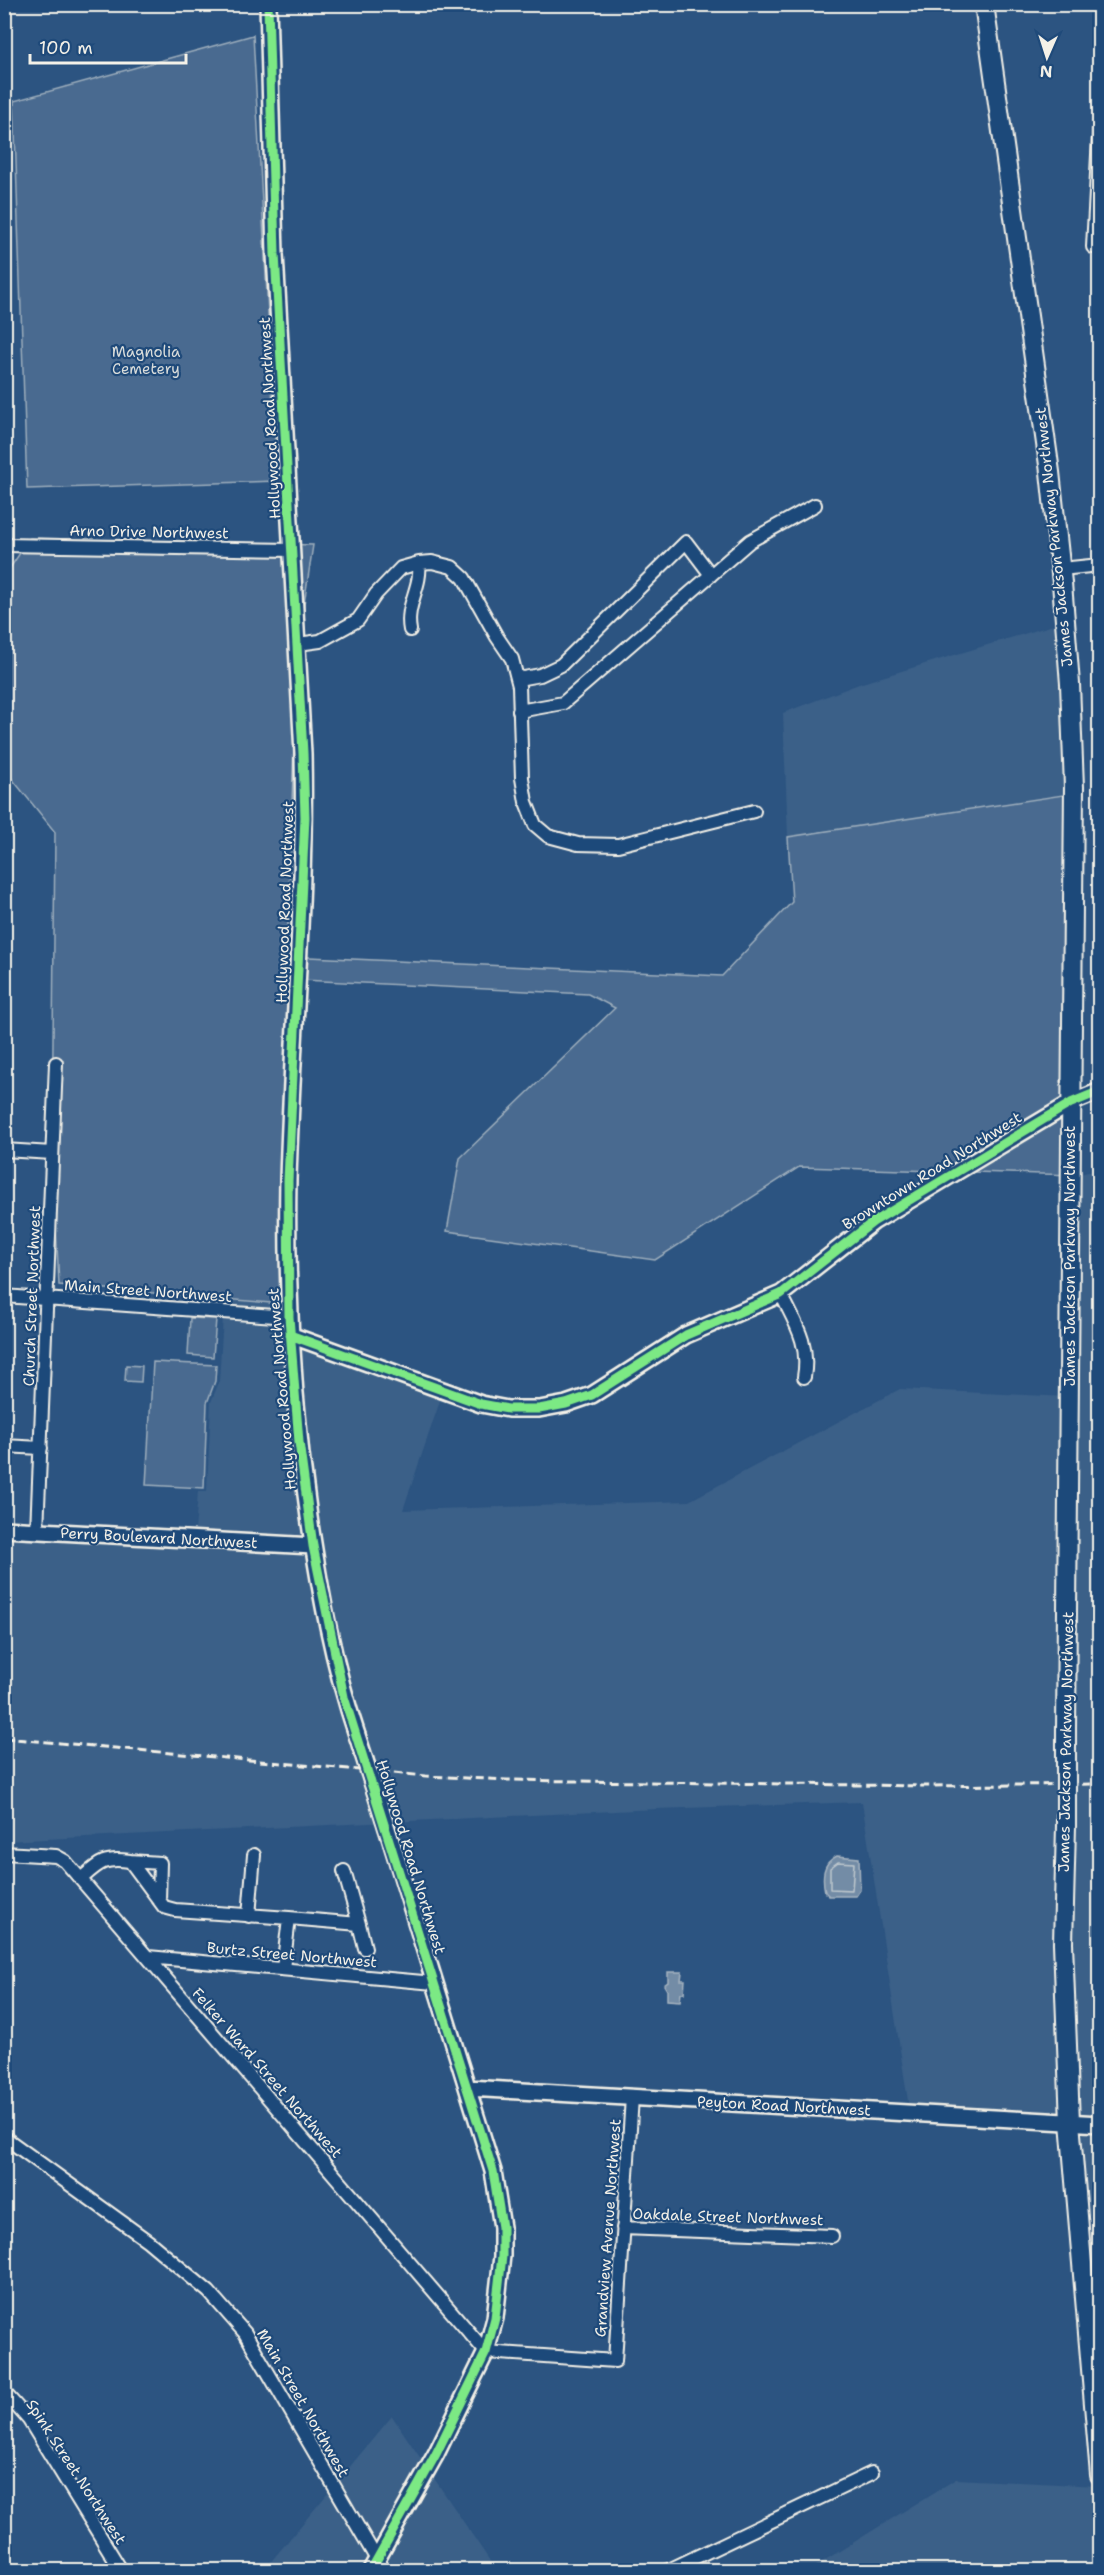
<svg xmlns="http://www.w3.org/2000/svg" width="1104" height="2575" font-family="'Shantell Sans',sans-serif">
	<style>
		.built { fill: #3b6088 }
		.green { fill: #496b90; stroke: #9eaebc; stroke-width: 1.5 }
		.water { fill: #738ca6; stroke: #a7b4c0; stroke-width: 1.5 }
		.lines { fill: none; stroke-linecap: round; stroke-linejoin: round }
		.shore { stroke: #c0c9ce; stroke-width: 1.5 }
		.minor-casing { stroke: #f4f1e8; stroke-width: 16 }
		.tertiary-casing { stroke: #f4f1e8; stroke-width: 20 }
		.secondary-casing { stroke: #f4f1e8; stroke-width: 22 }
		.minor { stroke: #1f4a7a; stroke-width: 12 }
		.tertiary { stroke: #1f4a7a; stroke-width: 15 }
		.secondary { stroke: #1f4a7a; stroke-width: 18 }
		.rail { stroke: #f4f1e8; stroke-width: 3; stroke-dasharray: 9 4.5; stroke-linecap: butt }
		.tertiary-bridge-casing { stroke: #f4f1e8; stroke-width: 20; stroke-linecap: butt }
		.secondary-bridge-casing { stroke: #f4f1e8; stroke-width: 22; stroke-linecap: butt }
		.tertiary-bridge { stroke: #1f4a7a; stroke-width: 15 }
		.secondary-bridge { stroke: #1f4a7a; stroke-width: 18 }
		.cycleway-casing { stroke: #1f4a7a; stroke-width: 13 }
		.cycleway { stroke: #7ce984; stroke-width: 9 }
		.labels { text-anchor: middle; stroke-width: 4.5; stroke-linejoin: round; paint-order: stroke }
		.park-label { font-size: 15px; fill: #dadddb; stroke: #1f4a7a }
		.street-label { font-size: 15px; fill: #f4f1e8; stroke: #1f4a7a }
	</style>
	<rect width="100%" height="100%" fill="#2c5481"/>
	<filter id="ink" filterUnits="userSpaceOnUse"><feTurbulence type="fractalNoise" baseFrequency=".0167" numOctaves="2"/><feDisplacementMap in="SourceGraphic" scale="12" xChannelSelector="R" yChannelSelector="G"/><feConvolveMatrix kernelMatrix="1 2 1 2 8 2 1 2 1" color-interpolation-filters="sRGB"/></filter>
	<g filter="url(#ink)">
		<!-- built -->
		<path class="built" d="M1073,619L1076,793L788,837L783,713L859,684Z
			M1099,1170V2215L1075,2216L1062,2122L910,2114L862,1802L656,1809L5,1841V1535L194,1547L198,1491H207L211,1402L219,1382L224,1300L295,1305L294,1329L444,1389L403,1510L689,1501L900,1389L1069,1397L1074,1175Z
			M392,2416L496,2570H264Z
			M956,2479L1099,2486V2570H809Z"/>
		<!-- green -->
		<path class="green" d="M253,35L277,481L27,489L14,101Z
			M30,538L313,545L297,650L287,956L722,976L792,902L788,837L1076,793L1074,1175L799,1167L655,1260L447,1231L460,1158L615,1008L588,994L302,980L296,1060L295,1305L59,1285L52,1148L55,832L5,770L4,577Z
			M190,1318L216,1319L213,1357L188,1355Z
			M153,1362L216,1365L215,1381L207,1403L204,1488L146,1485Z
			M126,1365L142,1366L141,1382L125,1381Z"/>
		<!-- water -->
		<path class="water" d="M837,1856L859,1858L860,1890L856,1896H829L825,1892C822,1877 822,1863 837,1856Z
			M668,1972H682L681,1980H685L684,1993H681L680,2001L667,2000V1990L664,1985L668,1982Z"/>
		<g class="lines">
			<!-- shore -->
			<path class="shore" d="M838,1862L854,1863L852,1890L830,1889V1868Z"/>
			<!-- minor casing -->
			<g class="minor-casing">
				<path id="minor" d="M1100,118L1093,247H1100
					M4,545L292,550
					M1061,569L1100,565
					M410,630C405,605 422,587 419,563
					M298,644L320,641L358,620L376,594L401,568L419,563L432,562L452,567L464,578L497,637L512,659L519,686L522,778L526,802L535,825L548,836L578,844L618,845L754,811
					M518,679L540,675L561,665L686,542L711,575
					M519,711L563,703L750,541L815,505
					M4,1150L52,1153
					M781,1294C795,1323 810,1344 804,1377
					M4,1296L289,1317
					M4,1446L41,1448
					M37,1531L56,1063
					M4,1853L56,1856L65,1861L486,2352L615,2361L632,2097
					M130,1861L160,1863L159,1900
					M344,1871L359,1924
					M81,1879C99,1863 104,1857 130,1861L164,1907L175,1910L289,1918
					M249,1916L254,1855
					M148,1957L434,1983
					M283,1969L289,1918L359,1924L365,1948
					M4,2137L148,2241L209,2292L245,2333L383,2570
					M623,2228L832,2236
					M4,2392L29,2420L121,2570
					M669,2570L872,2473"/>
			</g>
			<!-- tertiary casing -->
			<g class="tertiary-casing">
				<path id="tertiary" d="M268,4L275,254L303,753C306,896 292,1038 288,1180C286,1293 293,1405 309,1517C320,1591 333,1664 357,1735
					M290,1335L481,1404L508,1409H539L566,1404L592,1395L686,1335L781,1294L873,1222L1071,1103L1100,1091
					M4,1529L313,1546
					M468,2088L1100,2124
					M371,2570L436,2454L486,2352L495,2318L502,2256V2227L493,2171L392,1844"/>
			</g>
			<!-- secondary casing -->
			<g class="secondary-casing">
				<path id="secondary" d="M984,4L1050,472L1062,583L1070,684L1074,787L1066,1729
					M1066,1826L1063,1943L1070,2122L1100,2475"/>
			</g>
			<!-- minor -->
			<use href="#minor" class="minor"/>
			<!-- tertiary -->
			<use href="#tertiary" class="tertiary"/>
			<!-- secondary -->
			<use href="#secondary" class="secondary"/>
			<!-- rail -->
			<path class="rail" d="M4,1738L426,1776L507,1780L927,1786L1100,1784"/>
			<!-- tertiary-bridge casing -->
			<g class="tertiary-bridge-casing">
				<path id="tertiary-bridge" d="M357,1735L392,1844"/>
			</g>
			<!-- secondary-bridge casing -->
			<g class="secondary-bridge-casing">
				<path id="secondary-bridge" d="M1066,1826V1729"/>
			</g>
			<!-- tertiary-bridge -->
			<use href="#tertiary-bridge" class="tertiary-bridge"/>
			<!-- secondary-bridge -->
			<use href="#secondary-bridge" class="secondary-bridge"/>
			<!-- cycleway casing -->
			<g class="cycleway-casing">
				<path id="cycleway" d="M268,4L275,254L303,753L305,817L288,1181L289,1317L299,1442L313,1546L344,1697L493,2171L502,2227V2256L495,2318L486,2352L436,2454L371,2570
					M290,1335L481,1404L508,1409H539L566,1404L592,1395L686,1335L781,1294L873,1222L1071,1103L1100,1091"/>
			</g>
			<!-- cycleway -->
			<use href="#cycleway" class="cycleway"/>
		</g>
	</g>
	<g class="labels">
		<!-- park labels -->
		<g class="park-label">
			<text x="146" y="357">Magnolia<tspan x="146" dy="17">Cemetery</tspan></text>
		</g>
		<!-- street labels -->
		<g class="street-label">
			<text transform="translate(270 418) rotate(-93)" y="5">Hollywood Road Northwest</text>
			<text transform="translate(149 532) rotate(1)" y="5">Arno Drive Northwest</text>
			<text transform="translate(1054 537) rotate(-96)" y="5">James Jackson Parkway Northwest</text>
			<text transform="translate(285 902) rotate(-88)" y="5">Hollywood Road Northwest</text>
			<text transform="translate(932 1171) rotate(-32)" y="5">Browntown Road Northwest</text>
			<text transform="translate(1070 1256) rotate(-90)" y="5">James Jackson Parkway Northwest</text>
			<text transform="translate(148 1291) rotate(4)" y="5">Main Street Northwest</text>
			<text transform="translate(32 1296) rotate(-88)" y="5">Church Street Northwest</text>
			<text transform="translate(282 1389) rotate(-95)" y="5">Hollywood Road Northwest</text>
			<text transform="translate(159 1538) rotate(3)" y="5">Perry Boulevard Northwest</text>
			<text transform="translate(1066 1742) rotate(-89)" y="5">James Jackson Parkway Northwest</text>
			<text transform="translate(411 1857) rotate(73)" y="5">Hollywood Road Northwest</text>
			<text transform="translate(292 1955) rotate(5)" y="5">Burtz Street Northwest</text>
			<text transform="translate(267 2073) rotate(49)" y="5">Felker Ward Street Northwest</text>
			<text transform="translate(784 2106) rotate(3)" y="5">Peyton Road Northwest</text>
			<text transform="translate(728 2217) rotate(2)" y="5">Oakdale Street Northwest</text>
			<text transform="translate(608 2228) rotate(-86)" y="5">Grandview Avenue Northwest</text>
			<text transform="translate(303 2403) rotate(60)" y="5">Main Street Northwest</text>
			<text transform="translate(76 2472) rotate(57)" y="5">Spink Street Northwest</text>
		</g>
	</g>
	<!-- margin -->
	<rect width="1104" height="2575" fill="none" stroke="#1f4a7a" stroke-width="24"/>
	<rect x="12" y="12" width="1080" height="2551" fill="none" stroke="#f4f1e8" stroke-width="2" filter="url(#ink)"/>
	<!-- north arrow -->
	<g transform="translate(1047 57) rotate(183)" stroke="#1f4a7a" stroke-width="4.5" paint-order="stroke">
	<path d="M0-4.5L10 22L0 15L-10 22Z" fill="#f4f1e8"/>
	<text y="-9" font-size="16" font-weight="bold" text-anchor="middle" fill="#f4f1e8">N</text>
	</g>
	<!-- scale -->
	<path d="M30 54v9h156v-9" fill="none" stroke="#f4f1e8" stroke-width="3"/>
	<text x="39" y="54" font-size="18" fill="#f4f1e8" stroke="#1f4a7a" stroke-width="4.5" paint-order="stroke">100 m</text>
</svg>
